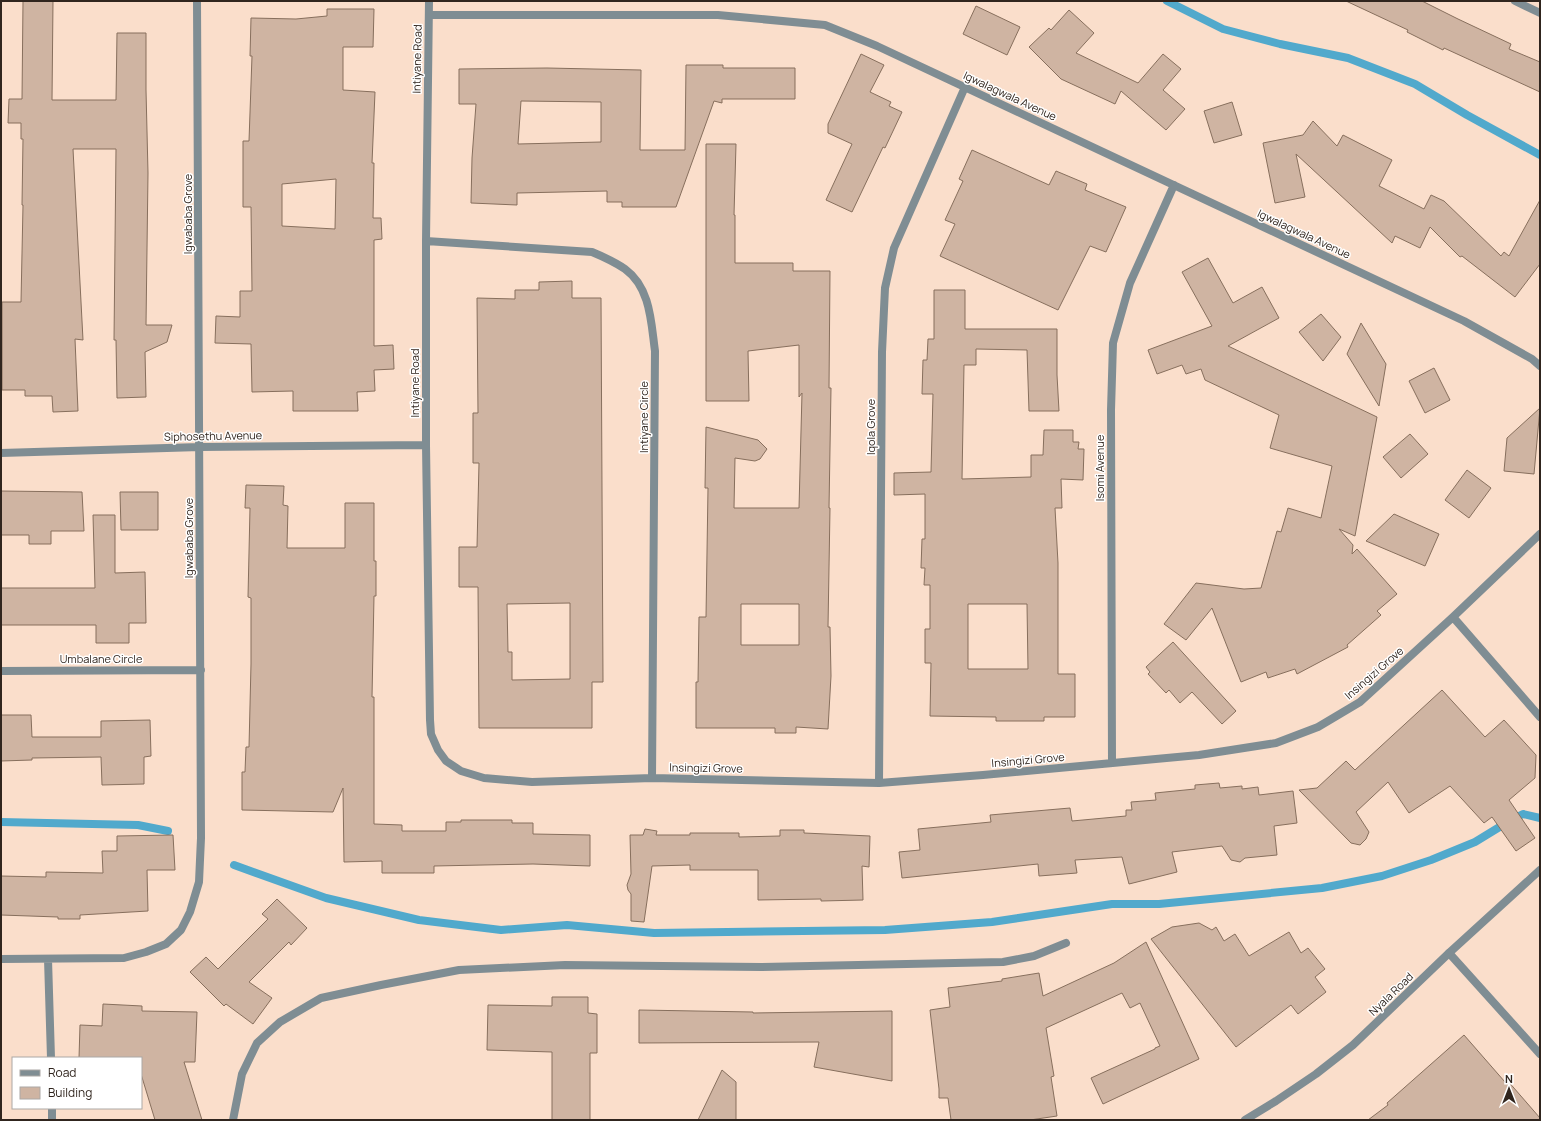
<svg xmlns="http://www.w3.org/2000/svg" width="1541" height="1121" font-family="Manrope,sans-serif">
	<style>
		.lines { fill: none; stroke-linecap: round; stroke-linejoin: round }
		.stream { stroke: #51a9cc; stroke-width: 8 }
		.building { fill: #cfb4a2; stroke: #876f5d; fill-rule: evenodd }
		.minor { stroke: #7f8d93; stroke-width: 8 }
		.tertiary { stroke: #7f8d93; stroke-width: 8 }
		.labels { text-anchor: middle; stroke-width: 3; stroke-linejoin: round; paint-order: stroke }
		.street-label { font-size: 11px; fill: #30251e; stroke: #fff }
	</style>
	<rect width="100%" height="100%" fill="#fadecb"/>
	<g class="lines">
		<!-- stream -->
		<path class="stream" d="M1167,1L1223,29L1280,44L1348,58L1415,84L1467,115L1540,155
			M1,822L138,825L168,831
			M234,865L326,898L419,920L501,930L567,925L654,933L885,930L992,922L1112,904H1159L1322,888L1382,876L1431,860L1475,842L1511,820L1523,814L1540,818"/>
	</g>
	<!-- building -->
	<path class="building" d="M23,1H53L52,100H116L117,33H146V90L148,173L146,325H172L167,342L145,352L146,397L117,398L116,340H114L116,149H73L83,340L75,339L78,411L53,412L52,396H25V390H2V302H21L23,205H22L23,139H21V123H8L9,99H22Z
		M1346,1H1422L1458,19L1511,44L1509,49L1540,62V92L1444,48L1443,50L1407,32L1408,30Z
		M976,6L1020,27L1007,55L963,34Z
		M327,9H374L373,47H343V90L375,92L372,163H374L373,218H381L382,239L374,240V346L393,345L394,369L374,370L375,391L357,392L358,411H293V391L252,392L251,344L215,343L216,316L240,317V291H252L251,207H243V141H249L252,56H250L251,18L296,19L327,16ZM336,179L335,229L282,226V184Z
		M1069,10L1094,33L1076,53L1138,83L1163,54L1181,69L1163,90L1185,109L1166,130L1121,91L1115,104L1061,79L1029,47L1049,28L1051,30Z
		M861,54L884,65L870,92L891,102L889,106L902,112L885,148L883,147L852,212L826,200L852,144L828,133V124Z
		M686,65H723V68H795V99H722V103L714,101L676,207H622V202H607V191L517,193V205L471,203L472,158L476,104H459V69L547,68L641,70L640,150H685ZM521,101L601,102V142L518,144Z
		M1232,102L1242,135L1214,143L1204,111Z
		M1313,121L1337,146L1343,135L1392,160L1379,186L1424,209L1431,195L1444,201L1501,256L1504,252L1509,256L1540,200V264L1515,297L1462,256L1460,257L1430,227L1420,248L1395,236L1392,243L1296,154L1305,197L1275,203L1263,143L1303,135Z
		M706,144H736L734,215H735V263H793V271H830L829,388H831L829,508H830L828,627H830L831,676L828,729L796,727V733H775V728H696V682H698L699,617H706L708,488H705L706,427L758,440L767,449L760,459L755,461L735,458L734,508H799L802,393L799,397V345L748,351L749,401H706ZM741,604H799V645H741Z
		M972,150L1049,185L1056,171L1087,184L1085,190L1126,207L1106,252L1090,246L1058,310L940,256L955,224L945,220L963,181L959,179Z
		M1208,258L1233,303L1262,287L1279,318L1228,346L1377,417L1355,536L1339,529L1353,545L1352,554L1357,549L1397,594L1377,611L1381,615L1347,645L1348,647L1297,674L1295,669L1268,678L1266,672L1241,682L1212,608L1186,640L1164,624L1196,583L1244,589L1261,588L1277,531L1281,532L1288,508L1321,518L1332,466L1270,448L1279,415L1205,380L1201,369L1186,374L1182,365L1157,374L1148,350L1212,326L1182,272Z
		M572,281V298H601L603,682H592V728H479L478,587H459V547H477L479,463H473V413H478L477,298L515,299V290H539V282ZM570,603V679L512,680V652H508L507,604Z
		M934,290H965V329H1057V375L1059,411H1029L1027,350L976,349V365H964L962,479L1031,477V455H1043L1044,430H1073V442H1079L1078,449H1084L1083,480L1061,479L1062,508H1055L1058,563V674H1075V717H1044V721H996V717L930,716L931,663H925V629H930V585H924L925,568H921L922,539H925V494L894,495V473L931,472L933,394H922L923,360H927L928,339H934ZM968,604H1027L1028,669H968Z
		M1321,314L1341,337L1323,361L1299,332Z
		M1361,323L1386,364L1379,406L1347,354Z
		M1434,368L1450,400L1425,413L1409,381Z
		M1540,408L1534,474L1504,471L1507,438Z
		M1410,434L1428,454L1401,478L1383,457Z
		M1467,470L1491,488L1469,518L1445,500Z
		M246,485L284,486L283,505L288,506L287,548H345V503H374V561H376V596H374L372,697H374V824L402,825V831H446V822H461V820H512V823H533V834L590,835V866L533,864L434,866V873H382V861L344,862L343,788L333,812L242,810V772H245L246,747H249L251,664V598L248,597L250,508H245Z
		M1,491L82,492L84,531H51V544H29V535H1Z
		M120,492H158V530H121Z
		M1394,514L1439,534L1425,566L1366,541Z
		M93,515H115V573L145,572L146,623H129V643H96V625H1V588H95Z
		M1173,642L1236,711L1222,724L1192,692L1180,703L1169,690L1166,693L1148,674L1150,672L1146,667Z
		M1442,690L1485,737L1504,720L1536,755L1535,778L1509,800L1535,838L1516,851L1492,817L1484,823L1450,786L1409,813L1388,782L1356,812L1369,832L1366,839L1360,845L1351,843L1299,790L1317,788L1346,761L1355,770Z
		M1,715H31L32,737H101V721L150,720L151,756L144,757V784L102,785L101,757L32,758V760L1,761Z
		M1219,783L1220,788L1242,786V789L1258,787L1259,795L1293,791L1297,823L1274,826L1277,855L1245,858L1240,862L1231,860L1222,846L1172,852L1177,872L1129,884L1122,857L1075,860L1077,873L1039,876L1038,864L902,878L899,852L920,850L918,829L991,822L990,815L1070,808L1072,821L1126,816V810H1132L1131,802L1156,800L1155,793L1195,789V785Z
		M645,829L657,831L656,835H690V833H739V837L780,836V830H804V833L870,836L869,867L862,866L863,900L821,901V899L758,900V870H690V865L652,866L644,922L631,921V894L628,890L627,885L631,874L630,835H643Z
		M173,835L175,870H147L148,911L80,915V919H58V917L1,915V876L46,877V872L103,873L102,851H117V836Z
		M277,899L307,928L291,945L289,942L249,982L272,998L253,1024L226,1004L224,1006L190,972L206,957L218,969L268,919L262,914Z
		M1199,923L1212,930L1216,927L1224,941L1235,934L1249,956L1289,932L1301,953L1308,948L1325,969L1315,977L1326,992L1298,1014L1291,1005L1236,1047L1151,939L1172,927Z
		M1146,942L1199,1059L1103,1104L1091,1078L1155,1049V1048L1160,1046L1140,1003L1130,1008L1122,993L1046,1028L1054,1076L1051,1077L1057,1116L1030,1120H951L948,1098H939V1089L930,1010L950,1007L948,988L1002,981V979L1039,973L1043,996L1114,963Z
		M552,997H588V1013L597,1014V1053H590V1120H552V1052L487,1050L488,1005L552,1006Z
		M103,1004L142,1006V1011L197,1012L195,1062H184L202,1120H155L141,1074V1058H79L80,1025L102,1026Z
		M639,1010L753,1012V1013L892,1011V1081L814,1067L819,1042L639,1043Z
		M1464,1035L1505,1082L1507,1080L1540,1118V1120H1368L1388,1105L1387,1103Z
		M722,1070L736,1082V1120H698Z"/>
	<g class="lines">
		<!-- minor -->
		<path class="minor" d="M429,1L426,241V445L430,720L431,734L438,750L446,761L461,771L484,778L532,782L652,778L879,783L983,775L1199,755L1276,743L1318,727L1360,702L1453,617L1540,534
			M1515,1L1540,13
			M429,15H718L825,25L877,46L1464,321L1532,359L1540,366
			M426,241L592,252C604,257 615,262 625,269C651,288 651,323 655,351L652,778
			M1,453L200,447L426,445
			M1453,617L1540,717
			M1,671L201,670
			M1112,763L1111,410L1113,343L1130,283L1174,185
			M879,783L882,352L885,288L894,248L965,87
			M1449,953L1540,1054
			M1,959L124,958L146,952L166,944L181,930L190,912L199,882L201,838L197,1
			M48,959L51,1058
			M52,1108V1120
			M233,1120L242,1074L257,1043L280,1022L321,998L381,985L459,970L565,965L761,967L1003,962L1034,956L1066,943"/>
		<!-- tertiary -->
		<path class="tertiary" d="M1245,1120L1276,1101L1316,1074L1353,1045L1449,953L1540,870"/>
	</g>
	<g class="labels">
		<!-- street labels -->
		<g class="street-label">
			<text transform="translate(417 59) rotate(-89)" y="4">Intiyane Road</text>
			<text transform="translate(1010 96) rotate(25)" y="4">Igwalagwala Avenue</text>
			<text transform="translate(188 214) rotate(-90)" y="4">Igwababa Grove</text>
			<text transform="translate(1304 234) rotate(25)" y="4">Igwalagwala Avenue</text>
			<text transform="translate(415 383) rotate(-90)" y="4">Intiyane Road</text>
			<text transform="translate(644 417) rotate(-90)" y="4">Intiyane Circle</text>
			<text transform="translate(871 427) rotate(-90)" y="4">Iqola Grove</text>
			<text transform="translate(213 436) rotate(-1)" y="4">Siphosethu Avenue</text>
			<text transform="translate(1100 468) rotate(-90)" y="4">Isomi Avenue</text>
			<text transform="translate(189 538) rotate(-90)" y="4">Igwababa Grove</text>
			<text x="101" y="663">Umbalane Circle</text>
			<text transform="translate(1374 673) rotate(-41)" y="4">Insingizi Grove</text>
			<text transform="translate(1028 760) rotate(-5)" y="4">Insingizi Grove</text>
			<text transform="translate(706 768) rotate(1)" y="4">Insingizi Grove</text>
			<text transform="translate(1391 994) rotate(-44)" y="4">Nyala Road</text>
		</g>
	</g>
	<!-- border -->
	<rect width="1541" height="1121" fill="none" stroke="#30251e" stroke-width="4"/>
	<!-- legend -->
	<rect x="12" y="1057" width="130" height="52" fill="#ffffff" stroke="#aca8a5"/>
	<rect x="20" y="1070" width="20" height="6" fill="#7f8d93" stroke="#aca8a5"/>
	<text x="48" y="1077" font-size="12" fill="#30251e">Road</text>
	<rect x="20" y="1087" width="20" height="12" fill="#cfb4a2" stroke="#aca8a5"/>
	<text x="48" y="1097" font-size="12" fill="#30251e">Building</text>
	<!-- north arrow -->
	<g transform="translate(1509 1089)" stroke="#ffffff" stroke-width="3" paint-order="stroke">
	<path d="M0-3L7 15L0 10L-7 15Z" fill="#30251e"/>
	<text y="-6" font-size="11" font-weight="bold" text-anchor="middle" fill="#30251e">N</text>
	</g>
</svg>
